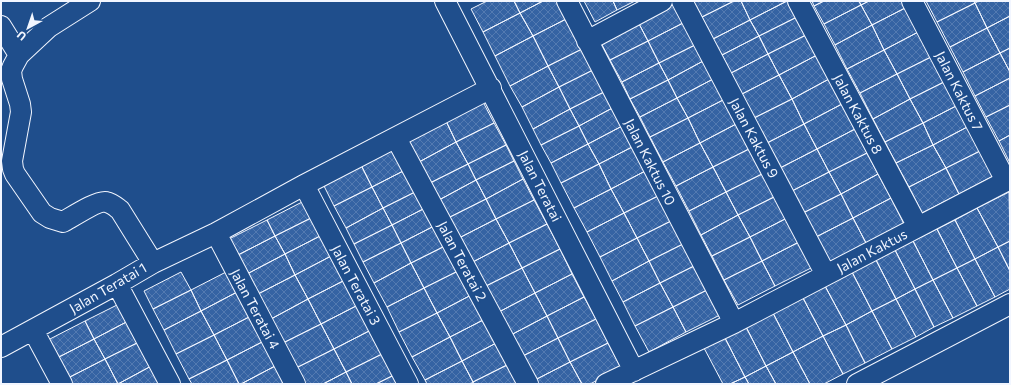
<svg xmlns="http://www.w3.org/2000/svg" width="1011" height="385" font-family="Commissioner,sans-serif">
	<style>
		.building { fill: url(#building-cross-hatch); stroke: #f2f6ff }
		.lines { fill: none; stroke-linecap: round; stroke-linejoin: round }
		.street-casing { stroke: #f2f6ff; stroke-width: 22 }
		.street { stroke: #1f4e8c; stroke-width: 20 }
		.labels { text-anchor: middle; stroke-width: 3; stroke-linejoin: round; paint-order: stroke }
		.street-label { font-size: 14px; fill: #f2f6ff; stroke: #1f4e8c }
	</style>
	<defs>
		<pattern id="building-cross-hatch" width="8" height="8" patternUnits="userSpaceOnUse"><rect width="8" height="8" fill="#3563a3"/><path d="M0 0l8 8M0 8l8-8" fill="none" stroke="#537ab1"/></pattern>
	</defs>
	<rect width="100%" height="100%" fill="#1f4e8c"/>
	<!-- building -->
	<path class="building" d="M487,1H514L520,13L483,32L471,9Z
		M514,1H543L520,13Z
		M543,1H562L570,17L533,36L520,13Z
		M584,1H613L617,10L595,22Z
		M613,1H635L617,10Z
		M674,1L685,22L648,41L637,20Z
		M693,1H734L702,17Z
		M734,1H741L750,20L713,39L702,17Z
		M741,1H787L750,20Z
		M787,1H789L797,17L759,36L750,20Z
		M812,1H824L814,6Z
		M824,1H859L861,5L824,24L814,6Z
		M859,1H869L861,5Z
		M869,1H907L909,6L872,25L861,5Z
		M926,1H973L975,3L937,22Z
		M979,1H1010V16L987,28L975,3Z
		M975,3L987,28L950,47L937,22Z
		M861,5L872,25L835,45L824,24Z
		M909,6L922,30L884,50L872,25Z
		M520,13L533,36L495,56L483,32Z
		M1010,16V48L1000,53L987,28Z
		M570,17L586,47L548,66L533,36Z
		M797,17L806,35L768,54L759,36Z
		M637,20L648,41L610,60L599,39Z
		M750,20L759,36L722,55L713,39Z
		M685,22L697,44L659,63L648,41Z
		M872,25L884,50L847,69L835,45Z
		M987,28L1000,53L963,72L950,47Z
		M922,30L935,55L897,74L884,50Z
		M806,35L817,55L779,75L768,54Z
		M533,36L548,66L510,86L495,56Z
		M759,36L768,54L731,73L722,55Z
		M648,41L659,63L622,82L610,60Z
		M697,44L705,60L668,80L659,63Z
		M586,47L597,68L559,87L548,66Z
		M1010,48V72L1000,53Z
		M884,50L897,74L860,93L847,69Z
		M1000,53L1010,72V78L975,96L963,72Z
		M768,54L779,75L742,94L731,73Z
		M817,55L829,79L792,99L779,75Z
		M935,55L948,80L910,99L897,74Z
		M705,60L715,78L677,98L668,80Z
		M659,63L668,80L630,99L622,82Z
		M548,66L559,87L522,107L510,86Z
		M597,68L608,90L570,109L559,87Z
		M897,74L910,99L873,119L860,93Z
		M779,75L792,99L754,118L742,94Z
		M715,78L725,99L688,118L677,98Z
		M1010,78V105L986,117L975,96Z
		M829,79L842,104L804,124L792,99Z
		M668,80L677,98L640,117L630,99Z
		M948,80L960,104L923,123L910,99Z
		M559,87L570,109L533,129L522,107Z
		M608,90L616,106L579,126L570,109Z
		M677,98L688,118L650,137L640,117Z
		M725,99L738,123L700,143L688,118Z
		M792,99L804,124L767,143L754,118Z
		M910,99L923,123L885,142L873,119Z
		M483,102L494,123L456,142L446,121Z
		M842,104L855,129L817,149L804,124Z
		M960,104L971,125L933,145L923,123Z
		M1010,105V135L999,141L986,117Z
		M616,106L626,124L588,144L579,126Z
		M570,109L579,126L541,145L533,129Z
		M688,118L700,143L663,162L650,137Z
		M446,121L456,142L419,162L408,140Z
		M494,123L506,145L468,164L456,142Z
		M738,123L751,148L713,167L700,143Z
		M923,123L933,145L896,163L885,142Z
		M626,124L636,145L599,164L588,144Z
		M804,124L817,149L780,168L767,143Z
		M971,125L984,149L946,168L933,145Z
		M579,126L588,144L551,163L541,145Z
		M855,129L867,153L829,172L817,149Z
		M1010,135V163L999,141Z
		M456,142L468,164L430,183L419,162Z
		M700,143L713,167L676,186L663,162Z
		M588,144L599,164L561,183L551,163Z
		M506,145L514,161L476,180L468,164Z
		M636,145L649,169L611,189L599,164Z
		M933,145L946,168L909,187L896,163Z
		M398,146L409,168L372,187L361,165Z
		M751,148L764,173L726,192L713,167Z
		M817,149L829,172L792,191L780,168Z
		M984,149L997,174L959,194L946,168Z
		M867,153L878,174L841,194L829,172Z
		M514,161L523,179L486,199L476,180Z
		M468,164L476,180L439,200L430,183Z
		M599,164L611,189L574,208L561,183Z
		M361,165L372,187L334,206L323,184Z
		M713,167L726,192L689,211L676,186Z
		M409,168L421,189L383,208L372,187Z
		M946,168L959,194L922,213L909,187Z
		M649,169L662,194L624,213L611,189Z
		M829,172L841,194L803,213L792,191Z
		M764,173L776,196L738,215L726,192Z
		M878,174L891,198L853,218L841,194Z
		M523,179L534,200L496,219L486,199Z
		M476,180L486,199L448,218L439,200Z
		M372,187L383,208L346,228L334,206Z
		M421,189L429,206L392,225L383,208Z
		M611,189L624,213L587,232L574,208Z
		M726,192L738,215L701,235L689,211Z
		M1009,192L1010,241L998,247L977,208Z
		M662,194L675,219L637,238L624,213Z
		M841,194L853,218L816,237L803,213Z
		M776,196L787,218L750,237L738,215Z
		M891,198L904,224L866,243L853,218Z
		M486,199L496,219L459,238L448,218Z
		M534,200L547,224L509,243L496,219Z
		M304,201L313,217L275,236L267,220Z
		M429,206L438,224L401,243L392,225Z
		M383,208L392,225L354,244L346,228Z
		M977,208L998,247L975,259L955,220Z
		M624,213L637,238L600,257L587,232Z
		M738,215L750,237L712,256L701,235Z
		M313,217L322,235L285,254L275,236Z
		M787,218L799,242L762,261L750,237Z
		M853,218L866,243L829,262L816,237Z
		M496,219L509,243L471,263L459,238Z
		M675,219L687,242L649,261L637,238Z
		M267,220L275,236L238,255L229,239Z
		M955,220L975,259L957,268L937,229Z
		M438,224L449,244L411,263L401,243Z
		M547,224L560,249L522,268L509,243Z
		M392,225L401,243L363,262L354,244Z
		M937,229L957,268L933,280L913,241Z
		M322,235L333,255L295,275L285,254Z
		M275,236L285,254L247,274L238,255Z
		M750,237L762,261L724,280L712,256Z
		M637,238L649,261L612,281L600,257Z
		M913,241L933,280L915,289L895,250Z
		M1010,241V271L998,247Z
		M687,242L698,264L660,283L649,261Z
		M799,242L813,267L775,286L762,261Z
		M401,243L411,263L374,283L363,262Z
		M509,243L522,268L484,287L471,263Z
		M449,244L462,269L424,288L411,263Z
		M998,247L1010,271V289L995,297L975,259Z
		M560,249L572,274L535,293L522,268Z
		M895,250L915,289L896,299L876,260Z
		M285,254L295,275L258,294L247,274Z
		M333,255L345,280L308,299L295,275Z
		M975,259L995,297L977,306L957,268Z
		M876,260L896,299L872,311L852,272Z
		M649,261L660,283L623,302L612,281Z
		M762,261L775,286L738,305L724,280Z
		M411,263L424,288L387,307L374,283Z
		M698,264L711,288L673,307L660,283Z
		M522,268L535,293L497,313L484,287Z
		M957,268L977,306L953,318L933,280Z
		M462,269L475,293L437,313L424,288Z
		M228,271L239,291L201,311L191,290Z
		M181,272L191,290L153,309L144,291Z
		M852,272L872,311L846,325L825,286Z
		M572,274L584,297L547,316L535,293Z
		M295,275L308,299L271,319L258,294Z
		M345,280L358,305L321,324L308,299Z
		M933,280L953,318L934,327L915,289Z
		M660,283L673,307L635,326L623,302Z
		M825,286L846,325L823,336L803,298Z
		M424,288L437,313L399,332L387,307Z
		M711,288L724,313L686,332L673,307Z
		M915,289L934,327L916,337L896,299Z
		M191,290L201,311L164,330L153,309Z
		M239,291L251,316L214,335L201,311Z
		M475,293L487,318L450,337L437,313Z
		M535,293L547,316L509,336L497,313Z
		M584,297L596,319L558,338L547,316Z
		M803,298L823,336L793,352L773,313Z
		M308,299L321,324L283,343L271,319Z
		M896,299L916,337L892,349L872,311Z
		M123,302L132,319L94,339L85,321Z
		M358,305L371,330L334,349L321,324Z
		M673,307L686,332L649,352L635,326Z
		M201,311L214,335L176,354L164,330Z
		M872,311L892,349L865,363L846,325Z
		M437,313L450,337L412,357L399,332Z
		M773,313L793,352L766,366L746,327Z
		M251,316L264,341L227,360L214,335Z
		M547,316L558,338L521,357L509,336Z
		M487,318L500,341L462,361L450,337Z
		M132,319L143,340L105,359L94,339Z
		M596,319L608,343L570,362L558,338Z
		M85,321L94,339L57,358L48,340Z
		M321,324L334,349L296,368L283,343Z
		M846,325L865,363L843,374L823,336Z
		M746,327L766,366L745,377L725,338Z
		M371,330L384,353L346,372L334,349Z
		M214,335L227,360L189,379L176,354Z
		M823,336L843,374L824,384H810L793,352Z
		M450,337L462,361L425,380L412,357Z
		M558,338L570,362L533,381L521,357Z
		M725,338L745,377L730,384H723L704,348Z
		M94,339L105,359L68,378L57,358Z
		M143,340L155,364L118,384L105,359Z
		M264,341L277,365L241,384H239L227,360Z
		M500,341L511,363L473,382L462,361Z
		M608,343L621,368L590,384H582L570,362Z
		M334,349L346,372L323,384H304L296,368Z
		M793,352L810,384H776L766,366Z
		M384,353L394,375L376,384H352L346,372Z
		M105,359L118,384H70L68,378Z
		M227,360L239,384H192L189,379Z
		M462,361L473,382L470,384H427L425,380Z
		M570,362L582,384H534L533,381Z
		M511,363L522,384H474L473,382Z
		M155,364L165,384H118Z
		M277,365L287,384H241Z
		M766,366L776,384H749L745,377Z
		M346,372L352,384H323Z
		M394,375L399,384H376Z
		M745,377L749,384H730Z"/>
	<g class="lines">
		<!-- street casing -->
		<g class="street-casing">
			<path id="street" d="M90,1L49,27L19,55L13,66L11,71L12,79L20,104L21,112L12,161L13,169L15,174L42,213L50,218L63,222C72,217 98,200 106,202C112,203 116,207 120,210L153,263
				M445,1L634,371
				M567,1L734,323
				M682,1L826,275
				M798,1L918,227
				M912,1L1006,181
				M1,26L19,55
				M587,41L662,1
				M396,138L528,384
				M304,185L408,384
				M216,233L295,384
				M117,284L170,384
				M33,330L62,384
				M1,347L117,284L153,263L216,233L304,185L491,88
				M606,384L734,323L1010,179
				M857,384L1010,304"/>
		</g>
		<!-- street -->
		<use href="#street" class="street"/>
	</g>
	<g class="labels">
		<!-- street labels -->
		<g class="street-label">
			<text transform="translate(959 91) rotate(63)" y="5">Jalan Kaktus 7</text>
			<text transform="translate(858 114) rotate(62)" y="5">Jalan Kaktus 8</text>
			<text transform="translate(754 138) rotate(62)" y="5">Jalan Kaktus 9</text>
			<text transform="translate(650 162) rotate(63)" y="5">Jalan Kaktus 10</text>
			<text transform="translate(540 186) rotate(63)" y="5">Jalan Teratai</text>
			<text transform="translate(872 251) rotate(-28)" y="5">Jalan Kaktus</text>
			<text transform="translate(462 261) rotate(62)" y="5">Jalan Teratai 2</text>
			<text transform="translate(356 285) rotate(62)" y="5">Jalan Teratai 3</text>
			<text transform="translate(108 288) rotate(-30)" y="5">Jalan Teratai 1</text>
			<text transform="translate(255 309) rotate(62)" y="5">Jalan Teratai 4</text>
		</g>
	</g>
	<!-- border -->
	<rect width="1011" height="385" fill="none" stroke="#f2f6ff" stroke-width="4"/>
	<!-- north arrow -->
	<g transform="translate(28 28) rotate(220)" stroke="#1f4e8c" stroke-width="3" paint-order="stroke">
	<path d="M0-3L7 15L0 10L-7 15Z" fill="#f2f6ff"/>
	<text y="-6" font-size="11" font-weight="bold" text-anchor="middle" fill="#f2f6ff">U</text>
	</g>
</svg>
